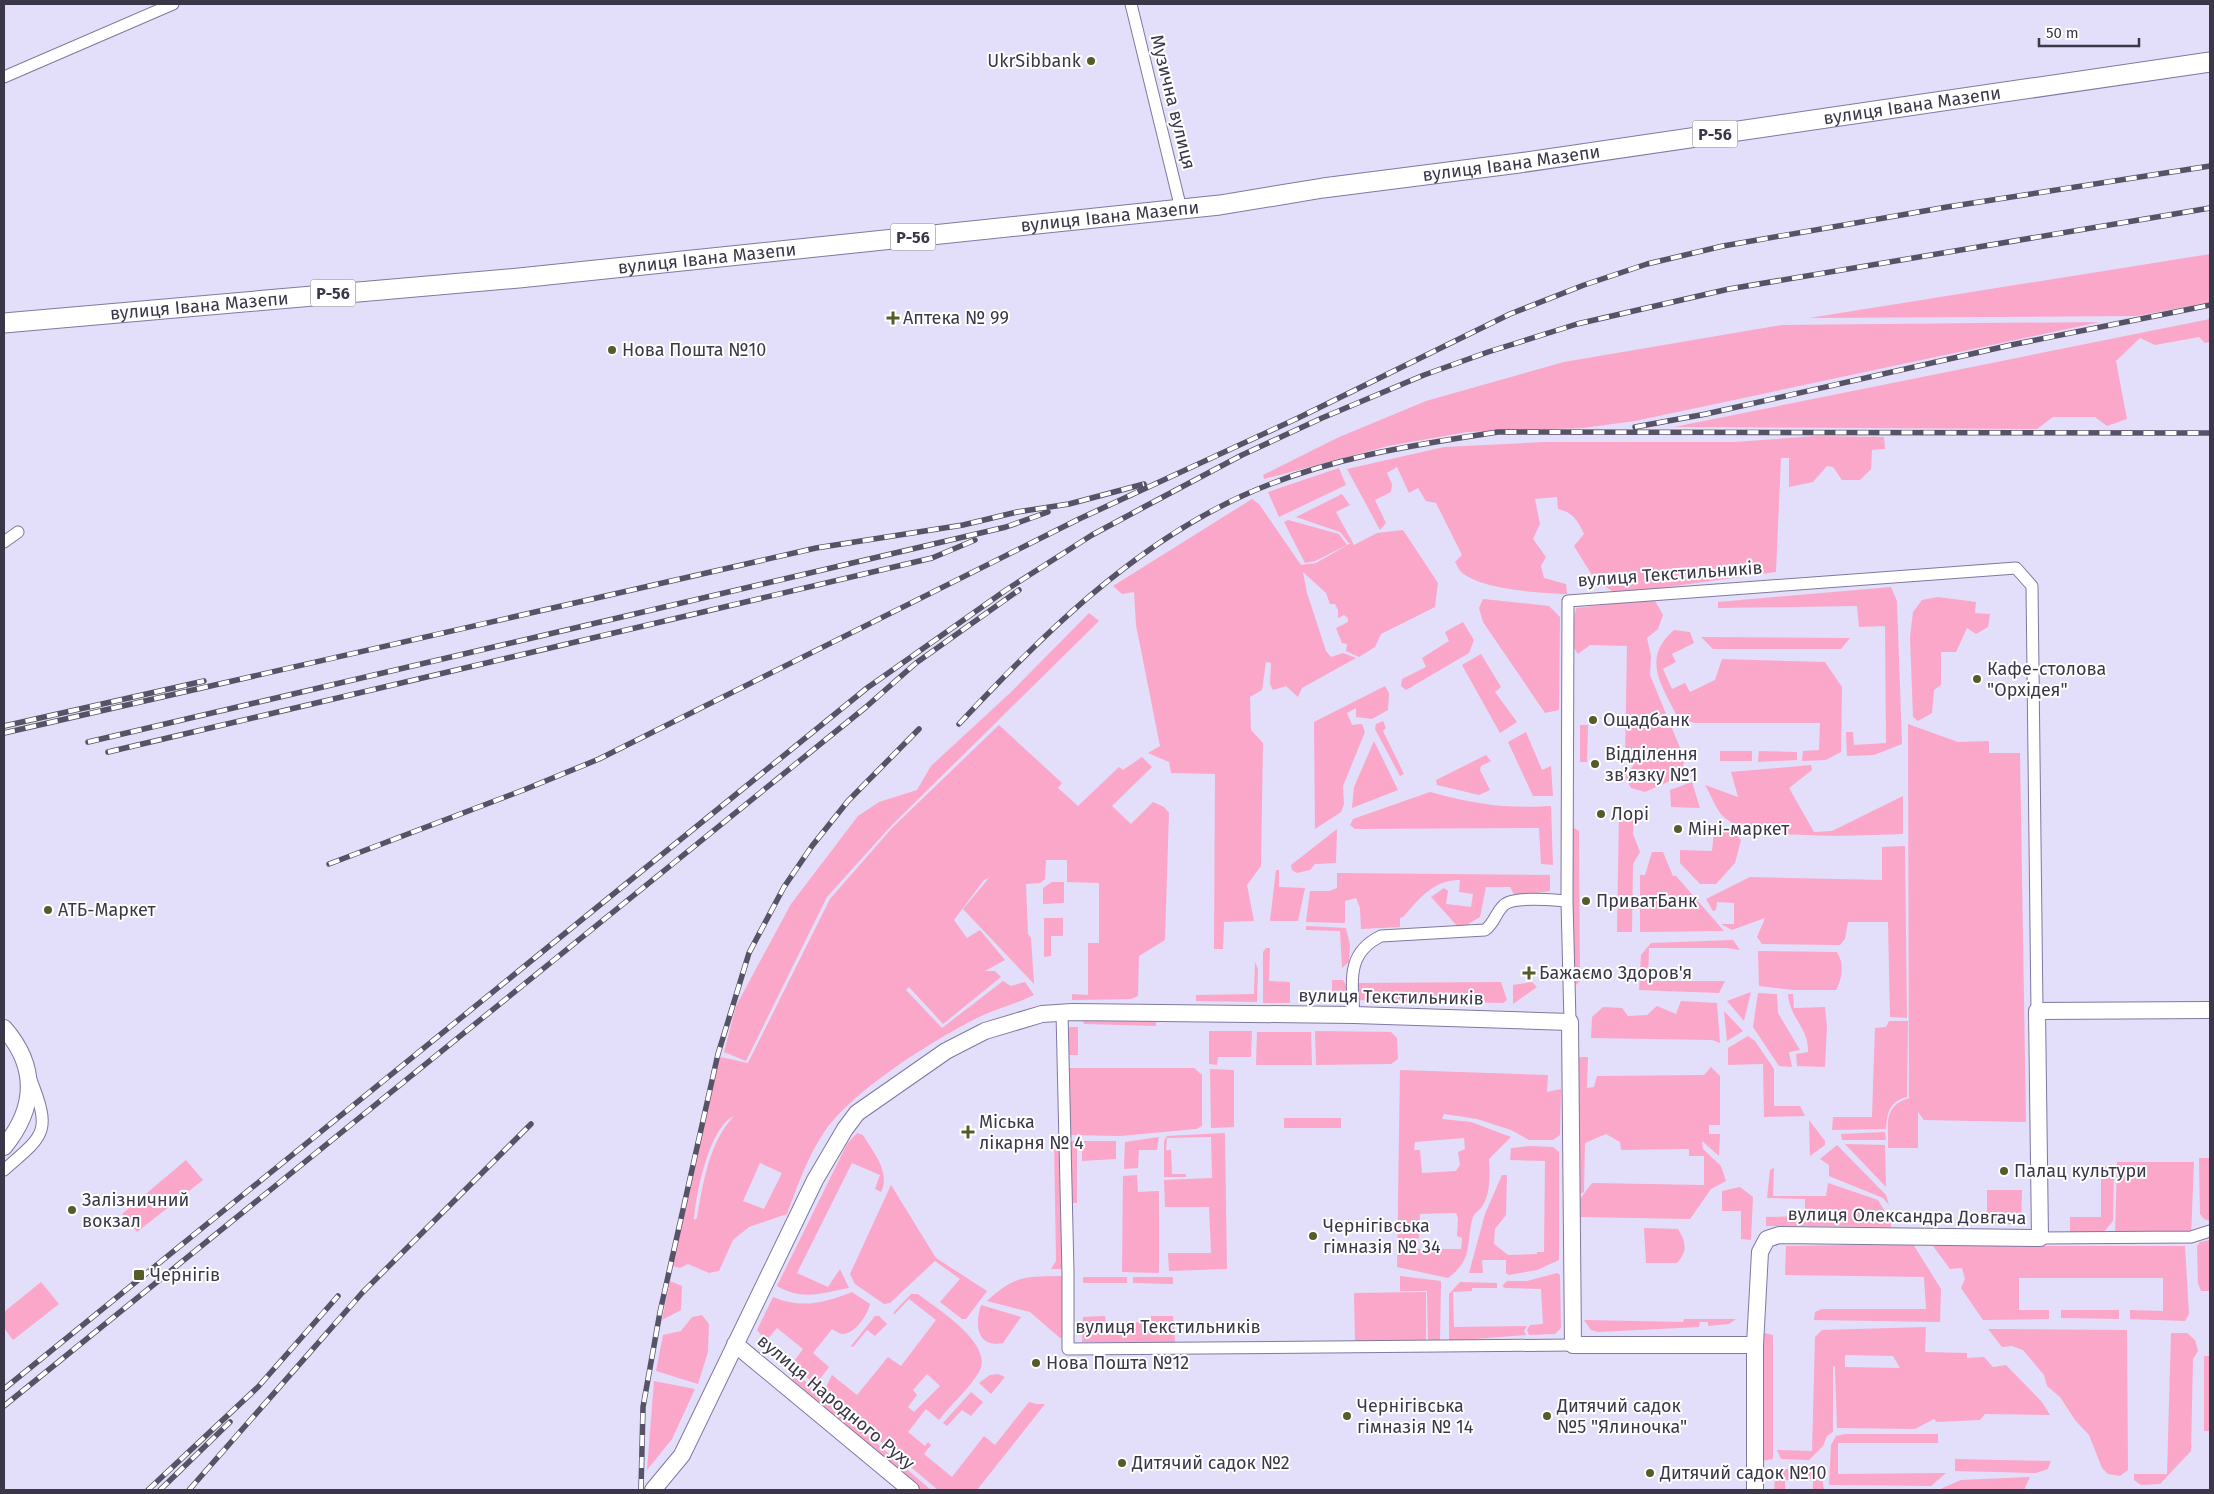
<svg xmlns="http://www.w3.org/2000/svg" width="2214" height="1494" font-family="'Fira Sans',sans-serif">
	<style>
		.green { fill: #fba7ca; fill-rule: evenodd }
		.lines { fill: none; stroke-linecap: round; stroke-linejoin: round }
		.street-casing { stroke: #8078a1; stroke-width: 13 }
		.secondary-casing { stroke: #8078a1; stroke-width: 18 }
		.primary-casing { stroke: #8078a1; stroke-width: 21 }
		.street { stroke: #fff; stroke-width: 11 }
		.secondary { stroke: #fff; stroke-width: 16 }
		.primary { stroke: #fff; stroke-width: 19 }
		.rail-casing { stroke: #575367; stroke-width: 5.5 }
		.rail { stroke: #fff; stroke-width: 4; stroke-dasharray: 11; stroke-linecap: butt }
		.poi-dot { fill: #575b29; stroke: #fff; stroke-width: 2 }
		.labels { text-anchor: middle; stroke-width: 4; stroke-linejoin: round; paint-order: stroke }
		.shield { fill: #fff; stroke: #767380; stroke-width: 1 }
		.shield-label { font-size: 16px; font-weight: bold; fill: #3b3749 }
		.poi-label { font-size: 18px; fill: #3b3749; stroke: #fff; text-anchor: start }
		.street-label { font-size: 18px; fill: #3b3749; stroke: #fff }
	</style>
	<rect width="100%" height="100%" fill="#e3def9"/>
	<!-- green -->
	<path class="green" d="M2210,254V302L2137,316L1809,318Z
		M2210,319V342L2205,343L2199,337L2155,345L2140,338L2116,361L2127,419L2107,426L2095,417H2053L2037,429L1674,427Z
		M2100,322L1635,421L1583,428L1467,432L1388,446L1264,479L1263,475L1337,438L1426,401L1564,362L1782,325Z
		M1816,436L1884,437L1885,449L1872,450L1871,469L1860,480H1842L1833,467L1827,466L1813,482L1789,487V458H1781L1776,572L1617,594L1595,580L1574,546L1584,534C1578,521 1573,512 1558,509L1557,497L1535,499L1540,524L1533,539L1546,557L1541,566L1544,578L1566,584L1567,594C1541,593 1482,590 1461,572C1459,570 1457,565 1455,562L1462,555L1436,503L1426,501L1418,488L1409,493L1397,467L1387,473L1392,484L1391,492L1375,500L1386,523L1380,530L1347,469L1444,447L1545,442H1735Z
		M1339,468L1346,485L1279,517L1268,492Z
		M1342,494L1350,505L1336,512L1354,545L1377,533L1403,530L1438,583L1435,607L1381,634L1375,647L1359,657L1346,651L1347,644L1342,643L1336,628L1348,622V618L1344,615L1338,618V610L1335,604H1330L1326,593L1303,572L1307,593L1326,651L1331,657L1343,653L1356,658L1302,688L1298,697L1286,686L1273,690L1270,684L1271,663L1266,662L1262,690L1250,697L1251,730L1263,743L1261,866L1247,885L1254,921L1224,922L1223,949H1214L1215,774L1171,773L1169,762L1148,753L1160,746L1136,625L1134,592L1122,594L1113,586L1252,499L1259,504L1301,565L1316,563L1351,543H1349L1340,532L1296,517Z
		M1288,520L1339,534L1347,545L1315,561L1305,563L1284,522Z
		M1891,587L1897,601L1902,744L1874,755L1847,756L1846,732H1853L1854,745L1886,743L1885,626L1859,627L1857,606L1718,608V602Z
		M1938,597L1976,602L1975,613L1990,614L1988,627L1976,634L1967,628L1956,652H1941V685L1934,690L1932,713L1918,721L1913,717L1910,637L1913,612L1922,600Z
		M1483,599L1549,606L1560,617L1559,710L1545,713L1483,622L1479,608Z
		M1654,599L1663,615L1658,629L1647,638L1651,656L1650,675L1685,760L1679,777L1645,792L1631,788L1625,777L1635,763L1625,759L1627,646L1590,645L1578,654L1570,642L1576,608Z
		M1089,613L1099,621L891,826L827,897L746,1061L724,1052L736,1006L791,904L858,816L879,802L917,790L931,766L1009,694Z
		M1463,622L1474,640L1469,653L1406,690L1401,686L1402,679L1426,667L1422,658L1449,641L1445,632Z
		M1674,630L1690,632L1694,643L1672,654L1676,662L1663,669L1672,689L1685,683L1690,692L1715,680L1722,659L1825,662L1842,687L1841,752L1826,760L1802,761L1803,751L1819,750L1820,723H1695L1678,718C1663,687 1640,659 1674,630Z
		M1701,637L1850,638L1841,649H1713Z
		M1481,654L1501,687L1495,692L1517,722L1500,733L1462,665Z
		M1385,686L1389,693L1388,710L1372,719L1356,717V708L1347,713L1352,725L1362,724L1365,732L1343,786L1344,804L1341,812L1315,829L1314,722Z
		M1383,721L1386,728L1383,731L1404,774L1400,776L1375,729L1376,724Z
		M1908,724L1958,742L1989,741V753H2020L2026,1122L1924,1120L1918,1112V1148H1888C1889,1124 1882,1107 1909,1098Z
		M999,725L1062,783L1058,788L1078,806L1119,767L1123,770L1142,757L1152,767L1112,806L1131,824L1153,802L1164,807L1169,813L1165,940L1139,956L1138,996L1131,999L1072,1000V994L1088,995V943H1099V883L1067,882V860H1046L1045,879L1040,883L1026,884L1028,934L1031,938L1034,984L963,909L989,878L984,880L954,920L967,938L980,930L1005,960L985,971H995L1001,977L943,1024L909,987L906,990L942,1028L1003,981L1011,986L1025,982L1034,995C1016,1004 995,1009 977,1018C932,1041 851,1091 823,1134C807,1158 797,1187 787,1214L749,1227L733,1240L719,1271L709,1273L688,1264L680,1268L672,1266L720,1057L748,1063L830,899L892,828ZM734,1116C709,1142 703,1184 697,1218L694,1220C696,1194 709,1127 734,1116ZM760,1163L782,1173L764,1209L743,1201Z
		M1580,725H1588L1587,762H1580Z
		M1526,732L1542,770L1551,766L1553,796H1533L1508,742Z
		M1374,741L1398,790L1352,808L1354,787Z
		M1720,751H1752V761H1720Z
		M1759,751L1797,752V760L1758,762Z
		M1486,755L1491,761L1481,766L1480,770L1490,790L1479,795L1437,785L1436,780Z
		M1811,765L1812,770L1789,788L1814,832L1832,831L1903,796V834C1865,835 1753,842 1725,818C1716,811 1711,794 1705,785L1738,797L1731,772Z
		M1692,782L1700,808L1671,807L1670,790Z
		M1430,792C1475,804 1505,809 1551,806L1553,865L1541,864L1539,828L1355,829L1350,825L1353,819Z
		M1619,812H1634L1633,834L1640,852L1633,864L1632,932H1617Z
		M1729,827L1741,840L1735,863L1716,884H1700L1680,863V850L1712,851L1714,832Z
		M1574,828L1579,831L1580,981L1576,985L1573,981L1569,831Z
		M1337,829L1336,863L1315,864L1310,870L1297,873L1292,870L1291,865Z
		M1905,846L1907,1018L1890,1017L1888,922H1848L1845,939L1840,945L1762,944L1757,937L1765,918L1732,930L1721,924H1734V903L1717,902L1716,910L1713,911L1706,899L1750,877L1882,880V847Z
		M1652,852H1663L1673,876H1676L1724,931L1640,932V875H1645Z
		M1276,870H1279V887L1305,888L1298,921H1270Z
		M1337,873L1550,875V891L1515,896L1510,887H1486L1480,917L1460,929L1431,897L1444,888L1448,891L1446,904L1471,907L1473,894L1459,892L1460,880C1433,880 1420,898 1403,917L1400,918V927L1361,929L1360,908L1356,898L1345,901V923L1306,922L1310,891H1329L1337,888Z
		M1052,882H1064V903L1043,904V888Z
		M1044,918H1063V936H1051V956L1044,957Z
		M1306,926L1346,928L1350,945L1349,962L1342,968L1340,931L1306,930Z
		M1733,940L1740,950L1727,948H1649L1648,981H1725L1719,993L1639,990L1641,955L1651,943Z
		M1266,948H1270L1269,981L1290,982V1003H1263V952Z
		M1758,951L1837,952C1844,964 1843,977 1836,990H1794L1759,986Z
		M1255,962L1258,969L1257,1002L1196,1001V995L1254,994Z
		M1332,980H1343L1347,988V999L1343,1003H1336L1332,998Z
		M1501,982L1507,1000L1503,1003L1357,1000V983Z
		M1532,982L1537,987L1513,1004V985Z
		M1751,992L1744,1021L1727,1001Z
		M1758,993L1777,994L1778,1013L1800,1050L1789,1052L1792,1067L1779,1066L1753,1027Z
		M1788,994H1793L1794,1008L1825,1007L1827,1027L1825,1067L1797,1066L1796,1054L1808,1052C1809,1028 1790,1019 1788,994Z
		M1681,1001L1717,1003L1720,1043L1712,1040L1591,1038L1592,1017L1603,1007L1622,1008L1628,1016L1647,1015L1657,1006L1676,1014Z
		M1724,1011L1743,1031L1727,1041Z
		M1085,1018L1156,1021V1026L1084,1024L1083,1021Z
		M1889,1021H1908L1907,1097C1890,1101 1887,1112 1886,1129L1832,1130L1833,1117H1872L1875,1028L1886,1027Z
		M1068,1027H1078V1055H1068Z
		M1209,1031H1252L1251,1057H1218L1217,1065L1209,1064Z
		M1315,1031L1391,1032L1397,1038L1398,1059L1391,1064L1316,1065Z
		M1257,1032H1311L1312,1065H1256Z
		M1748,1036L1755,1041L1774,1069V1106H1800L1805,1116L1764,1117L1763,1064L1728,1065V1048Z
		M1577,1057H1588L1587,1088L1594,1087L1597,1076L1704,1075L1711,1067L1720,1076V1125H1709V1134H1720L1719,1156L1702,1141L1703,1149L1721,1166L1726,1181L1711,1189L1690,1219L1580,1217V1199L1592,1183L1704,1185V1156H1689V1149L1621,1150L1620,1142L1606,1134L1585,1143L1584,1192L1577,1195Z
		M1069,1068H1194L1202,1075V1126L1196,1129L1120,1136L1070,1135Z
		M1210,1069L1234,1070V1127L1211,1128Z
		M1400,1070L1548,1075L1547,1092L1561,1089L1560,1135L1553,1140H1529L1511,1130L1477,1119L1444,1114L1442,1119L1471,1122L1511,1137L1489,1159C1490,1173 1491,1196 1481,1208C1477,1213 1474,1212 1472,1220C1466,1247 1473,1259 1448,1278L1397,1267ZM1464,1138L1465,1149L1458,1152L1460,1165L1456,1171L1422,1173L1420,1150H1414L1415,1142ZM1456,1213L1458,1218L1457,1236L1462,1238L1461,1249H1414V1239L1419,1238L1420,1214Z
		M1284,1118H1341V1128H1284Z
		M1809,1120L1825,1141V1145L1810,1156Z
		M1885,1132L1886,1140H1842L1841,1134Z
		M857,1133L863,1135C873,1152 891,1172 881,1192L875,1189L880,1175L852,1163L797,1273L828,1287L840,1269L849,1288C822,1293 802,1301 777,1286L847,1144Z
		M1225,1133L1227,1269L1169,1271L1168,1253H1211L1209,1207H1165L1164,1180L1212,1178L1211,1137L1167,1138L1166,1150H1171L1172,1174H1186V1177H1164V1141L1167,1136Z
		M1054,1137L1060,1140L1064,1266L1061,1269H1051L1056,1261Z
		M1159,1137L1157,1150H1139L1138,1168L1124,1169L1125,1142Z
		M1071,1141H1077V1203H1072Z
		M1082,1141H1116V1159L1082,1161Z
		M1845,1144L1885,1145L1886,1187Z
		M1837,1145L1886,1195L1889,1205L1883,1198L1829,1176V1165L1820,1159Z
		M1530,1146L1553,1147L1559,1152V1260L1537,1270L1509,1275L1506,1273V1260H1482L1483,1273H1469L1485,1214L1502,1175H1507L1506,1215L1495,1229L1494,1244L1508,1255L1537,1254V1252H1544L1545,1161L1510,1160L1511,1148Z
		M2199,1158H2210V1221L2204,1219L2200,1214Z
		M186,1160L203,1180L137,1232L122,1214Z
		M2117,1162H2194L2191,1237H2115Z
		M2101,1166H2114L2113,1221L2103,1233L2070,1234V1217H2101Z
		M1774,1168L1773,1196H1826L1828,1183L1878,1200L1887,1215H1891V1227L1766,1226V1217L1805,1216V1199L1767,1198L1770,1170Z
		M1137,1175L1138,1192L1159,1191V1273L1122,1272L1123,1176Z
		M891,1185L936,1258L987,1291L966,1319H962L940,1302L960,1279L935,1261L890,1303L884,1304L855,1284L850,1274Z
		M1740,1187L1753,1197L1751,1240L1741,1239V1211H1722V1191Z
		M1987,1190H2022L2021,1224H1987Z
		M1644,1228L1678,1229C1686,1242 1688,1251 1677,1263H1646Z
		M2210,1240V1291H2201L2198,1283L2197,1246L2200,1242Z
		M1949,1242L1955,1246H2185L2189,1314L2185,1321L2130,1319V1310L2163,1311V1278H2019V1310H2049V1319L1983,1320L1961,1288L1965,1279L1962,1268L1950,1269L1933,1246Z
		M1913,1244L1941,1289L1940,1322L1814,1320L1815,1312L1822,1309H1926L1924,1277L1785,1275L1786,1246Z
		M1557,1273L1560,1275L1561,1328L1555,1334L1529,1335L1527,1330L1530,1325L1543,1324L1541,1289L1505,1288L1502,1286L1507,1281H1527Z
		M1062,1276L1065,1280L1064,1337L1060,1338L1030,1312L987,1301C1015,1275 1024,1277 1062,1276Z
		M1400,1276L1441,1281L1440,1342L1428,1341L1427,1291H1400Z
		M1083,1277H1127V1283H1083Z
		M1133,1277H1173V1284L1133,1283Z
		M670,1281L682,1286L681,1310L662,1320Z
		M41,1282L59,1304L13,1340L4,1328V1312Z
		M1460,1282L1497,1283V1288H1472V1291L1453,1292L1454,1327L1527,1326L1524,1331L1526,1335L1449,1341V1294Z
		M852,1292L870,1304C868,1314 855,1334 843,1334C839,1334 836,1331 832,1329L813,1353L829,1367L819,1380L812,1382L792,1364L803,1349L777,1328L766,1341L757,1330L773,1297C802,1309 824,1303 852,1292Z
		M1426,1292V1342H1355L1354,1293Z
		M911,1294H918C937,1309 995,1344 979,1372C969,1389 951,1404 939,1420L926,1409L908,1432L925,1446L928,1442L931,1445L924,1454L952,1477L984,1436L995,1445L1029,1402L1037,1404H1045L977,1490H938L823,1393L832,1375L857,1395L888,1357L901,1366L936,1320L909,1299L895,1314L893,1313ZM927,1374L940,1386L914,1412L908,1407L917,1395L913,1390Z
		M981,1305L1021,1317L1003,1343C976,1348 975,1324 981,1305Z
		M2061,1310H2119V1319L2061,1318Z
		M702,1315L709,1324L708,1352L698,1384L656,1371L663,1335L681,1331L692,1317Z
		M875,1316H879L887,1324L875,1336L867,1330L853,1347L851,1346Z
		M1105,1316L1106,1323L1151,1322V1316H1173L1175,1342H1082L1083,1317Z
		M1684,1319H1736L1729,1324L1708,1326V1322H1700L1699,1327L1598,1332L1591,1330L1584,1320L1683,1322Z
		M1926,1327L1925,1352L1967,1353V1358L1984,1357L1993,1367L2006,1365L2042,1402L2050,1415L1985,1414L1980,1420L1937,1422L1934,1419L1915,1429L1837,1428L1835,1367L1833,1366V1432L1827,1436L1823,1446L1809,1460L1781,1459L1777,1450L1812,1451L1815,1337L1822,1330ZM1845,1355L1893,1356L1900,1368L1845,1367Z
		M1988,1329L2127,1330L2128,1470L2120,1476L2108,1474L2102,1468L2089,1435L2075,1420L2060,1397L2047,1386L2044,1375L2023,1350L2012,1346L2002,1347Z
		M1764,1333L1773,1335V1459L1762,1461L1759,1337Z
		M2171,1333H2187L2195,1340L2198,1351L2193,1359L2191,1451L2160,1484L2141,1485L2134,1480V1474H2167Z
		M2204,1356H2210V1431H2204Z
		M793,1371L931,1490H921L789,1377Z
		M998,1374L1005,1377L991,1394L979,1383L990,1375Z
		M654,1381L695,1389L672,1439L647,1470Z
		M971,1392L983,1402L971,1416L962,1410L947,1426L943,1423Z
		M1845,1434H1938V1443H1838V1474L1946,1473L1931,1486L1829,1485L1831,1445L1836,1436Z
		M1955,1459L2051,1461L2048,1469L2036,1473L1955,1471Z
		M1776,1469H1813L1821,1472L1824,1490H1813V1479L1785,1480V1490H1774Z
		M2030,1477L2024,1490H1938L1961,1480Z"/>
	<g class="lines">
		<!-- street casing -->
		<g class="street-casing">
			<path id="street" d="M1131,4L1181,209
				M4,77L173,4
				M4,542L18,532
				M1062,1013L1068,1273V1349L1573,1345
				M1354,1015C1352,981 1346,953 1381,936L1485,930C1495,923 1495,913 1504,905C1513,896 1553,900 1567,901
				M1570,1022L1567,901L1568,601L2016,568L2032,586L2037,1011
				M4,1170C44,1135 52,1133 31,1080
				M2040,1238L2191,1237L2210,1231"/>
		</g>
		<!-- secondary casing -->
		<g class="secondary-casing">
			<path id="secondary" d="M4,1028C38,1067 36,1108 4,1147
				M735,1344L911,1490
				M653,1490L682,1455L815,1180L845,1129L857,1113L946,1051L985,1031L1042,1014L1072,1012L1354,1015L1570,1022L1573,1345H1755
				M1755,1490V1345L1760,1252L1767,1239L1779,1235L2040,1238L2037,1011L2210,1010"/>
		</g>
		<!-- primary casing -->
		<g class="primary-casing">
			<g id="primary">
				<path id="s1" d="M4,323L519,278L1220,205L1323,188L1519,163L2210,62"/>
			</g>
		</g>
		<!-- street -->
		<use href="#street" class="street"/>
		<!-- secondary -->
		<use href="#secondary" class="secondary"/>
		<!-- primary -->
		<use href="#primary" class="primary"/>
		<!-- rail casing -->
		<g class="rail-casing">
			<path id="rail" d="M1635,427L1706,414L2011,345L2210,305
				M959,724C1041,636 1131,547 1242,496C1322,459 1412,445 1498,432L2210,433
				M4,726L204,681
				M4,733L816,548L963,525L1017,512L1069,504L1144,484
				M88,742L1006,527L1048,512
				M108,752L932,558L975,540
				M329,864L526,789L599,759L1079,519L1298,418L1510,314L1584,285L1647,264L1723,246L1947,207L2210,166
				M4,1389L867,688L1006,590L1092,535L1144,507L1242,455L1322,418L1424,375L1488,352L1577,324L1729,289L2210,208
				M4,1406L866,707L916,663L1019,590
				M148,1490L258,1387L338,1296
				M160,1490L230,1422
				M189,1490L362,1293L531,1124
				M641,1490L643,1407L660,1312L718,1054L749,953L784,887L812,846L848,801L919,729"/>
		</g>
		<!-- rail -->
		<use href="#rail" class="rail"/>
	</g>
	<!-- markers -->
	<g class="poi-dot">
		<circle cx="1091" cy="61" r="5"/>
		<path d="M890.5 310.5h5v5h5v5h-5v5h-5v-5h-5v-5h5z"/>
		<circle cx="612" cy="350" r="5"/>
		<circle cx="1977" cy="679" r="5"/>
		<circle cx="1593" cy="720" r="5"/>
		<circle cx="1595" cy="764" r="5"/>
		<circle cx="1601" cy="814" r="5"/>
		<circle cx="1678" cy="829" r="5"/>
		<circle cx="1586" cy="901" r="5"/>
		<circle cx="48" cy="910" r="5"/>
		<path d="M1526.5 965.5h5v5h5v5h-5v5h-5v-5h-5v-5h5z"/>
		<path d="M965.5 1124.5h5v5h5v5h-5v5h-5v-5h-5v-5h5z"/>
		<circle cx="2004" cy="1171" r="5"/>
		<circle cx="72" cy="1210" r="5"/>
		<circle cx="1313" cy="1236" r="5"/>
		<rect x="133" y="1269" width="12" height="12" rx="2.5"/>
		<circle cx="1036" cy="1363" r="5"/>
		<circle cx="1347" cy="1416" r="5"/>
		<circle cx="1547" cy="1416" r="5"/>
		<circle cx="1122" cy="1463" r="5"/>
		<circle cx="1650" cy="1473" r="5"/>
	</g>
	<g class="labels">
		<!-- shield labels -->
		<g class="shield">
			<rect x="1692.5" y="120.5" width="45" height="27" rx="4"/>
			<rect x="890.5" y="223.5" width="45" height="27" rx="4"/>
			<rect x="310.5" y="279.5" width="45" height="27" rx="4"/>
		</g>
		<g class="shield-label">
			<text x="1715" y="140">Р-56</text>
			<text x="913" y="243">Р-56</text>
			<text x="333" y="299">Р-56</text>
		</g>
		<!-- poi labels -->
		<g class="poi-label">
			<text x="1081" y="67" text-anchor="end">UkrSibbank</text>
			<text x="903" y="324">Аптека № 99</text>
			<text x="622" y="356">Нова Пошта №10</text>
			<text x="1987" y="675">Кафе-столова<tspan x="1987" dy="21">"Орхідея"</tspan></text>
			<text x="1603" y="726">Ощадбанк</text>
			<text x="1605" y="760">Відділення<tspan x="1605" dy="21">зв’язку №1</tspan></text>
			<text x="1611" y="820">Лорі</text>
			<text x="1688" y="835">Міні-маркет</text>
			<text x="1596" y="907">ПриватБанк</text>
			<text x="58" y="916">АТБ-Маркет</text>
			<text x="1539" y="979">Бажаємо Здоров'я</text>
			<text x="979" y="1128">Міська<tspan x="979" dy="21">лікарня № 4</tspan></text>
			<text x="2014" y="1177">Палац культури</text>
			<text x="82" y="1206">Залізничний<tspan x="82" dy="21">вокзал</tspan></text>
			<text x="1323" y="1232">Чернігівська<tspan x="1323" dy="21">гімназія № 34</tspan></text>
			<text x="150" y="1281">Чернігів</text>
			<text x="1046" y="1369">Нова Пошта №12</text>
			<text x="1357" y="1412">Чернігівська<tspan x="1357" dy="21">гімназія № 14</tspan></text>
			<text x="1557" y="1412">Дитячий садок<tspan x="1557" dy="21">№5 "Ялиночка"</tspan></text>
			<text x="1132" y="1469">Дитячий садок №2</text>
			<text x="1660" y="1479">Дитячий садок №10</text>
		</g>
		<!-- street labels -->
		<g class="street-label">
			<text transform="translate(1173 102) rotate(76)" y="6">Музична вулиця</text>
			<text dy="6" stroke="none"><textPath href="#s1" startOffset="1921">вулиця Івана Мазепи</textPath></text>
			<text dy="6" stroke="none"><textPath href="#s1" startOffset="1516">вулиця Івана Мазепи</textPath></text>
			<text dy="6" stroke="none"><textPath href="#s1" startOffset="1111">вулиця Івана Мазепи</textPath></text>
			<text dy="6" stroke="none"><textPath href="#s1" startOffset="706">вулиця Івана Мазепи</textPath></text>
			<text dy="6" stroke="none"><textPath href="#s1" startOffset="196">вулиця Івана Мазепи</textPath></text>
			<text transform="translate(1670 574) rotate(-4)" y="6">вулиця Текстильників</text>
			<text transform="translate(1391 997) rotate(1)" y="6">вулиця Текстильників</text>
			<text transform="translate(1907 1216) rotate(1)" y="6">вулиця Олександра Довгача</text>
			<text x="1168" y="1333">вулиця Текстильників</text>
			<text transform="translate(836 1402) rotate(40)" y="6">вулиця Народного Руху</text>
		</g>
	</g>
	<!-- border -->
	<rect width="2214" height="1494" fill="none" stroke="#3b3749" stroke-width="10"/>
	<!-- scale -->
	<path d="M2039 38v8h100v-8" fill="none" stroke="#3b3749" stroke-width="2.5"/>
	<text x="2046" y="38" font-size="15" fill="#3b3749" stroke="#ffffff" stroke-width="4" paint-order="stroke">50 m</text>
</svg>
